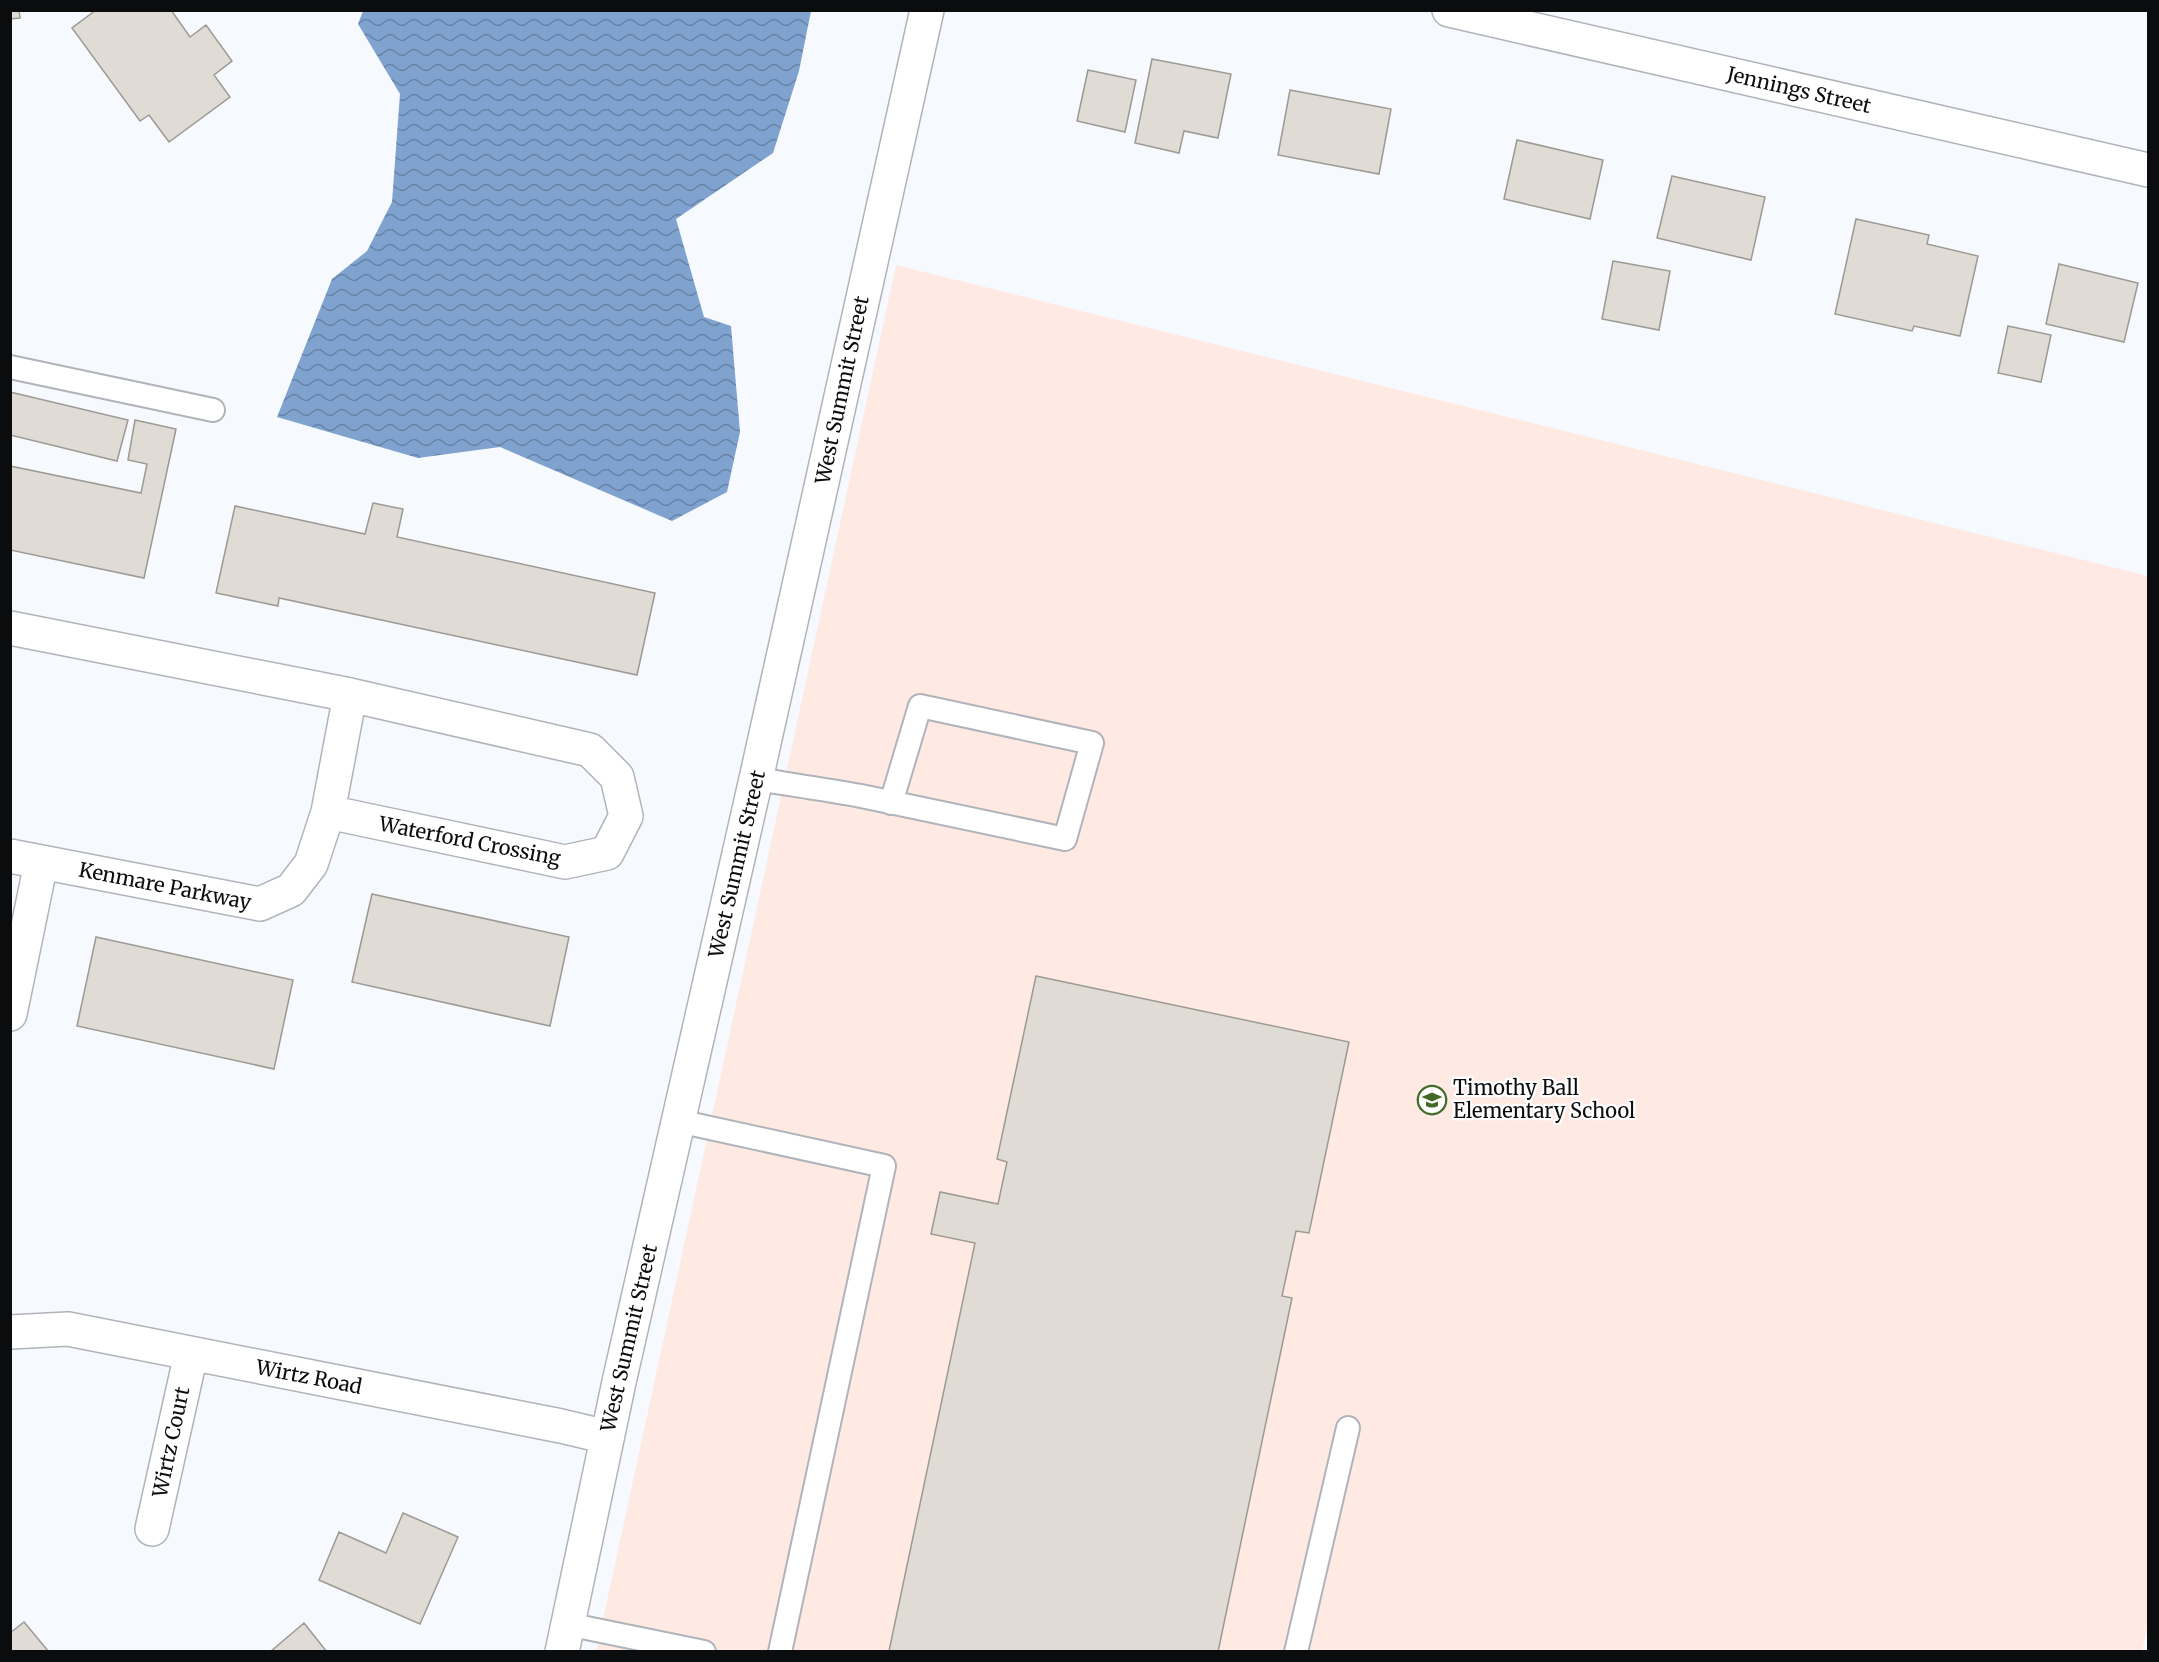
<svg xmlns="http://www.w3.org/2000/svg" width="2159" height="1662" font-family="Merriweather,serif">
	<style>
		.education { fill: #feeae3 }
		.water { fill: url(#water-waves) }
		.building { fill: #e0dbd5; stroke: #9d9993; stroke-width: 1.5 }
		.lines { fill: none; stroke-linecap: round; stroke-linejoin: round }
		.lane-casing { stroke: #b0b4ba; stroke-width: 26 }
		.street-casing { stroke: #b0b4ba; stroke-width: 36 }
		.secondary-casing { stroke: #b0b4ba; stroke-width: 36 }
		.lane { stroke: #fff; stroke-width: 22 }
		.street { stroke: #fff; stroke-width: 33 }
		.secondary { stroke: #fff; stroke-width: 33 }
		.labels { text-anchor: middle; stroke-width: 4.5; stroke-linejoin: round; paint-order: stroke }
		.street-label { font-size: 20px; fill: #0b0c0e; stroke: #fff }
		.poi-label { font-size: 20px; fill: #0b0c0e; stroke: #fff; text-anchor: start }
	</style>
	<defs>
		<pattern id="water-waves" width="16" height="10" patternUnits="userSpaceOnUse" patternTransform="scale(1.5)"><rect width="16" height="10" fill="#7fa3ce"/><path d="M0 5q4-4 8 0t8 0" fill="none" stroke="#6683a6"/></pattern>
	</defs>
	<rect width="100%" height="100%" fill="#f6f9fe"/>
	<!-- education -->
	<path class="education" d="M896,265L2148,576V1624L2142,1651L596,1652Z"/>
	<!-- water -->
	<path class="water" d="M363,11H811L799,71L773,153L676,219L704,317L731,326L740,432L727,492L672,521L500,447L418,458L277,417L332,279L367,251L392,202L400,94L358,24Z"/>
	<!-- building -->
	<path class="building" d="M10,10H19L20,18L10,19Z
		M96,10H171L190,37L206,25L232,61L214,75L230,97L169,142L149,115L140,121L72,28Z
		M1152,59L1231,74L1218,138L1184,131L1179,153L1135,143Z
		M1088,70L1136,80L1125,132L1077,121Z
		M1290,90L1391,109L1379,174L1278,155Z
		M1517,140L1603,160L1590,219L1504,199Z
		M1672,176L1765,197L1751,260L1657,238Z
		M1856,219L1929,235L1927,244L1978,256L1960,336L1914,326L1912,331L1835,314Z
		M1613,261L1670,271L1659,330L1602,319Z
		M2059,264L2138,283L2124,342L2046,324Z
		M2008,326L2051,335L2041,382L1998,373Z
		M10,392L128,420L117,461L10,435Z
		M135,420L176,429L144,578L10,550V466L141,493L147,464L128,460Z
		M373,503L403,509L397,537L655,593L637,675L279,598L278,606L216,593L235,506L365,534Z
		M372,894L569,937L550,1026L352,982Z
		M96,937L293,980L274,1069L77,1026Z
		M1036,976L1349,1042L1309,1233L1296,1231L1282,1296L1292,1298L1218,1652L889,1651L975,1243L931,1234L940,1192L998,1204L1007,1162L997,1159Z
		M403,1513L458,1537L420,1624L319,1580L339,1532L386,1553Z
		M24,1622L49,1652H10V1633Z
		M304,1623L327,1652H270Z"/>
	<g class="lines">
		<!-- lane casing -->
		<g class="lane-casing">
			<path id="lane" d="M10,367L213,410
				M756,779C793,785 830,790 866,797C932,811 998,825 1065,839L1092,743L920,706L891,803
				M678,1121L884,1166L780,1652
				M567,1624L704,1652
				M1296,1652L1348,1428"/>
		</g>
		<!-- street casing -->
		<g class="street-casing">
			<path id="street" d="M1449,10L2148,170
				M10,628L350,695L328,812L311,864L291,890L260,904L10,856
				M328,812L565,862L607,853L626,816L617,777L590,750L350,695
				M10,1014L41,863
				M10,1332L68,1329L561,1426L607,1437
				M152,1529L191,1354"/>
		</g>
		<!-- secondary casing -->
		<g class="secondary-casing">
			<path id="secondary" d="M562,1652L619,1382L756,779L927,10"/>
		</g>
		<!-- lane -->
		<use href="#lane" class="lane"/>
		<!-- street -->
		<use href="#street" class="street"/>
		<!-- secondary -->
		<use href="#secondary" class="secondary"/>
	</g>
	<!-- icons -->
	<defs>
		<g id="school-ring" transform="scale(1.5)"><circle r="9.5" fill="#fff" stroke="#436b27" stroke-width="1.5"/><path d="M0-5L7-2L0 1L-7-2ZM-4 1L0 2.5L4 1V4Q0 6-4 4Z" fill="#436b27"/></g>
	</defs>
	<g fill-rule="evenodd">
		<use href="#school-ring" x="1432" y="1100"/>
	</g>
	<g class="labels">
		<!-- street labels -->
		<g class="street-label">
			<text transform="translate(1799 90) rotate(13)" y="7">Jennings Street</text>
			<text transform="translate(842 390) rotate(-78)" y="7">West Summit Street</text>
			<text transform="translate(470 841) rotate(11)" y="7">Waterford Crossing</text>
			<text transform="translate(737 864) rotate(-77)" y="7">West Summit Street</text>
			<text transform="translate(165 886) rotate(11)" y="7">Kenmare Parkway</text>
			<text transform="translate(629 1338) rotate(-77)" y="7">West Summit Street</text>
			<text transform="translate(309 1377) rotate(11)" y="7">Wirtz Road</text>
			<text transform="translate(171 1442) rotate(-78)" y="7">Wirtz Court</text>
		</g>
		<!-- poi labels -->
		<g class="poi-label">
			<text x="1453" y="1095">Timothy Ball<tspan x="1453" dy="23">Elementary School</tspan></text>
		</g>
	</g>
	<!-- border -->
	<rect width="2159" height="1662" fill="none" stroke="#0b0c0e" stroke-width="24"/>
</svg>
